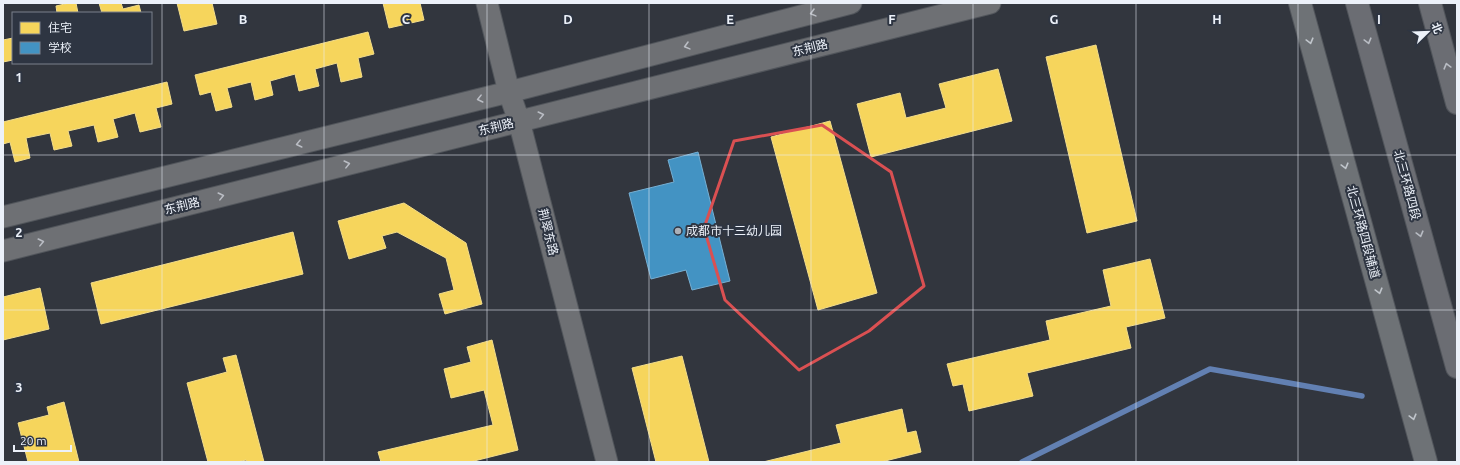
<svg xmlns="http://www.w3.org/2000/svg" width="1460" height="465" font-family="Ubuntu,'Noto Sans SC',sans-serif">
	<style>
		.homes { fill: #f6d55c; stroke: #f3dd8b }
		.schools { fill: #4393c3; stroke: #76afd3 }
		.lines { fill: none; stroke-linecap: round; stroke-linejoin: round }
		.stream { stroke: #6280b2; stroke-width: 5.5 }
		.minor-casing { stroke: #51555b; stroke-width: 23 }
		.major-casing { stroke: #51555b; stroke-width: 24 }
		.highway-casing { stroke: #51555b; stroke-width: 24 }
		.minor { stroke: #6e7074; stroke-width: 21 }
		.major { stroke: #6e7276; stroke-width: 22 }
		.highway { stroke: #6b6d73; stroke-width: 22 }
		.oneway { stroke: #babdc4 }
		.oneway2 { stroke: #c0c5cb }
		.oneway3 { stroke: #b8bcc3 }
		.marked { fill: none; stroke: #da5052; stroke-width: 3; stroke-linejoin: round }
		.grid { fill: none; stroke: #ecf1f9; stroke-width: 1; stroke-opacity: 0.55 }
		.poi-dot { fill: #abb0b8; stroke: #2e3542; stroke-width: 1.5 }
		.labels { text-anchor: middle; stroke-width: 4; stroke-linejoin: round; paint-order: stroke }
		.street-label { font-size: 12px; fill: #ecf1f9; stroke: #2e3542 }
		.poi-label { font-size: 12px; fill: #ecf1f9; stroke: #2e3542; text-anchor: start }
		.grid-label { font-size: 13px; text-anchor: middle; font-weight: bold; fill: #ecf1f9; stroke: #2e3542; stroke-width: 4; stroke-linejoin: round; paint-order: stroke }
	</style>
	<rect width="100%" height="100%" fill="#32363e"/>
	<!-- homes -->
	<path class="homes" d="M69,3H76L78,13H57L56,6Z
		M99,3H121L123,9L139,5L141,13H102Z
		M177,3H212L217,24L184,31Z
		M383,3H420L424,20L389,28Z
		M368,32L374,54L358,58L362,77L341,82L337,63L315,69L319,86L299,91L295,74L270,81L273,95L255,100L251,82L227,88L232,107L216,111L211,92L200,95L195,75Z
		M13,38V60L3,62V40Z
		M1096,45L1137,221L1087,233L1046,57Z
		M998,69L1012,121L871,157L857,104L900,93L906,118L946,108L939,84Z
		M167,82L172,104L156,108L161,127L140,132L135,113L113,119L118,137L98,142L94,125L68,131L72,146L54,150L50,133L26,138L30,158L15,162L10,142L3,144V122Z
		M830,121L877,293L818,310L771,137Z
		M404,203L466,243L482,304L445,314L439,294L454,290L446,258L397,232L382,236L386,248L349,259L338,221Z
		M293,232L303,274L101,324L91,283Z
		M1150,259L1165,318L1126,327L1131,348L1027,373L1033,396L969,411L963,384L953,386L947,364L1050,340L1046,321L1111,306L1103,270Z
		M40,288L49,329L3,340V297Z
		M492,340L518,450L470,462H381L378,452L493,425L484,390L451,398L444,369L471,362L467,347Z
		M236,355L264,462H247L246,460L237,462H208L187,383L227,372L223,358Z
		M682,356L709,462H656L632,368Z
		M64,402L79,462H28L18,423L49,415L47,407Z
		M902,409L907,433L916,431L921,452L881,462H763L841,443L836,425Z"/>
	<!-- schools -->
	<path class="schools" d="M698,152L730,281L692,290L686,270L651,279L629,193L674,182L668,160Z"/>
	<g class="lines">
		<!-- stream -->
		<path class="stream" d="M1022,462L1210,369L1362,396"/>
		<!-- minor casing -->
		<g class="minor-casing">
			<path id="minor" d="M487,3L509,92L519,121L607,462
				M3,217L509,92L851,3
				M3,251L990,3"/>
		</g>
		<!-- major casing -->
		<g class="major-casing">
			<path id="major" d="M1300,3L1426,462"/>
		</g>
		<!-- highway casing -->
		<g class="highway-casing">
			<path id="highway" d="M1357,3L1457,367
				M1430,3L1457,103"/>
		</g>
		<!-- minor -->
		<use href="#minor" class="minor"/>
		<!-- major -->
		<use href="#major" class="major"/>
		<!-- highway -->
		<use href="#highway" class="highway"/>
	</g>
	<!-- one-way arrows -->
	<defs><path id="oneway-chevron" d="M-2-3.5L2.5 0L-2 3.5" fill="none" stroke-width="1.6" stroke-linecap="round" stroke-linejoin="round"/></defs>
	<g class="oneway">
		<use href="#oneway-chevron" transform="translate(813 13) rotate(165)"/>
		<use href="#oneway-chevron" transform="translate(687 46) rotate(165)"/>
		<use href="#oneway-chevron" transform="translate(480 99) rotate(166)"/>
		<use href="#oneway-chevron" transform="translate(541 115) rotate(-14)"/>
		<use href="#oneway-chevron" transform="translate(299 144) rotate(166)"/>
		<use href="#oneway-chevron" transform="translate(347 164) rotate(-14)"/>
		<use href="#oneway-chevron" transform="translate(221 196) rotate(-14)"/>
		<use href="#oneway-chevron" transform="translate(41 242) rotate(-14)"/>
	</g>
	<g class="oneway2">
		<use href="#oneway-chevron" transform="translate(1310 41) rotate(75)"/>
		<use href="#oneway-chevron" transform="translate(1345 166) rotate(75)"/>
		<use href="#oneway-chevron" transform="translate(1379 291) rotate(75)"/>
		<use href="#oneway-chevron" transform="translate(1413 417) rotate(75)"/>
	</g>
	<g class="oneway3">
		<use href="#oneway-chevron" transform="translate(1368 41) rotate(75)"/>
		<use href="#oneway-chevron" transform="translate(1447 66) rotate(-105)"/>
		<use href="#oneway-chevron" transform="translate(1420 234) rotate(75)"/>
	</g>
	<!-- marked area -->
	<path class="marked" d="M822,125L891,172L924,286L869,331L799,370L725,300L704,228L734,141Z"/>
	<!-- grid -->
	<path class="grid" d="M162,3V462M324,3V462M487,3V462M649,3V462M811,3V462M973,3V462M1136,3V462M1298,3V462M3,155H1457M3,310H1457"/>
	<!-- markers -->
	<circle class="poi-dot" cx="678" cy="231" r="4"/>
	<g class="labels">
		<!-- street labels -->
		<g class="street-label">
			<text transform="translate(810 48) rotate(-14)" y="4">东荆路</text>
			<text transform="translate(496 127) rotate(-14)" y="4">东荆路</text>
			<text transform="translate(1407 185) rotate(75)" y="4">北三环路四段</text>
			<text transform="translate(182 206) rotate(-14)" y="4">东荆路</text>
			<text transform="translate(548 232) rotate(76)" y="4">荆翠东路</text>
			<text transform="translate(1363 232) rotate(75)" y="4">北三环路四段辅道</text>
		</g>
		<!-- poi labels -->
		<g class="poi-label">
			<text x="686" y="235">成都市十三幼儿园</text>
		</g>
	</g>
	<g class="grid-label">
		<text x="243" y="24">B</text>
		<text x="406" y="24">C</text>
		<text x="568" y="24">D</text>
		<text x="730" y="24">E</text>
		<text x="892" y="24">F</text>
		<text x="1054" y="24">G</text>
		<text x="1217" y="24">H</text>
		<text x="1379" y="24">I</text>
		<text x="19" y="82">1</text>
		<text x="19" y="237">2</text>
		<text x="19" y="392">3</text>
	</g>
	<!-- border -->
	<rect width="1460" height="465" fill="none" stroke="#ecf1f9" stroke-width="8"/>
	<!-- legend -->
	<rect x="12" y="12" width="140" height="52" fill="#2e3542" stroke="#7a808b"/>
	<rect x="20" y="22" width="20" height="12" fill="#f6d55c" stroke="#7a808b"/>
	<text x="48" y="32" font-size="12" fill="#ecf1f9">住宅</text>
	<rect x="20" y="42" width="20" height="12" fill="#4393c3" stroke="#7a808b"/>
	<text x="48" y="52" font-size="12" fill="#ecf1f9">学校</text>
	<!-- north arrow -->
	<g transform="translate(1428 32) rotate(67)" stroke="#2e3542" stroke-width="3" paint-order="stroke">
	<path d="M0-3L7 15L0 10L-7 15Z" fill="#ecf1f9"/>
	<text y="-6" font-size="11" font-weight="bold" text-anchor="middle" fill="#ecf1f9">北</text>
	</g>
	<!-- scale -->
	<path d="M14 445v6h57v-6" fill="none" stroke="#ecf1f9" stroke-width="2"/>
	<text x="20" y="445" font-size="12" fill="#ecf1f9" stroke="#2e3542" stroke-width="3" paint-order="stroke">20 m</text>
</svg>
